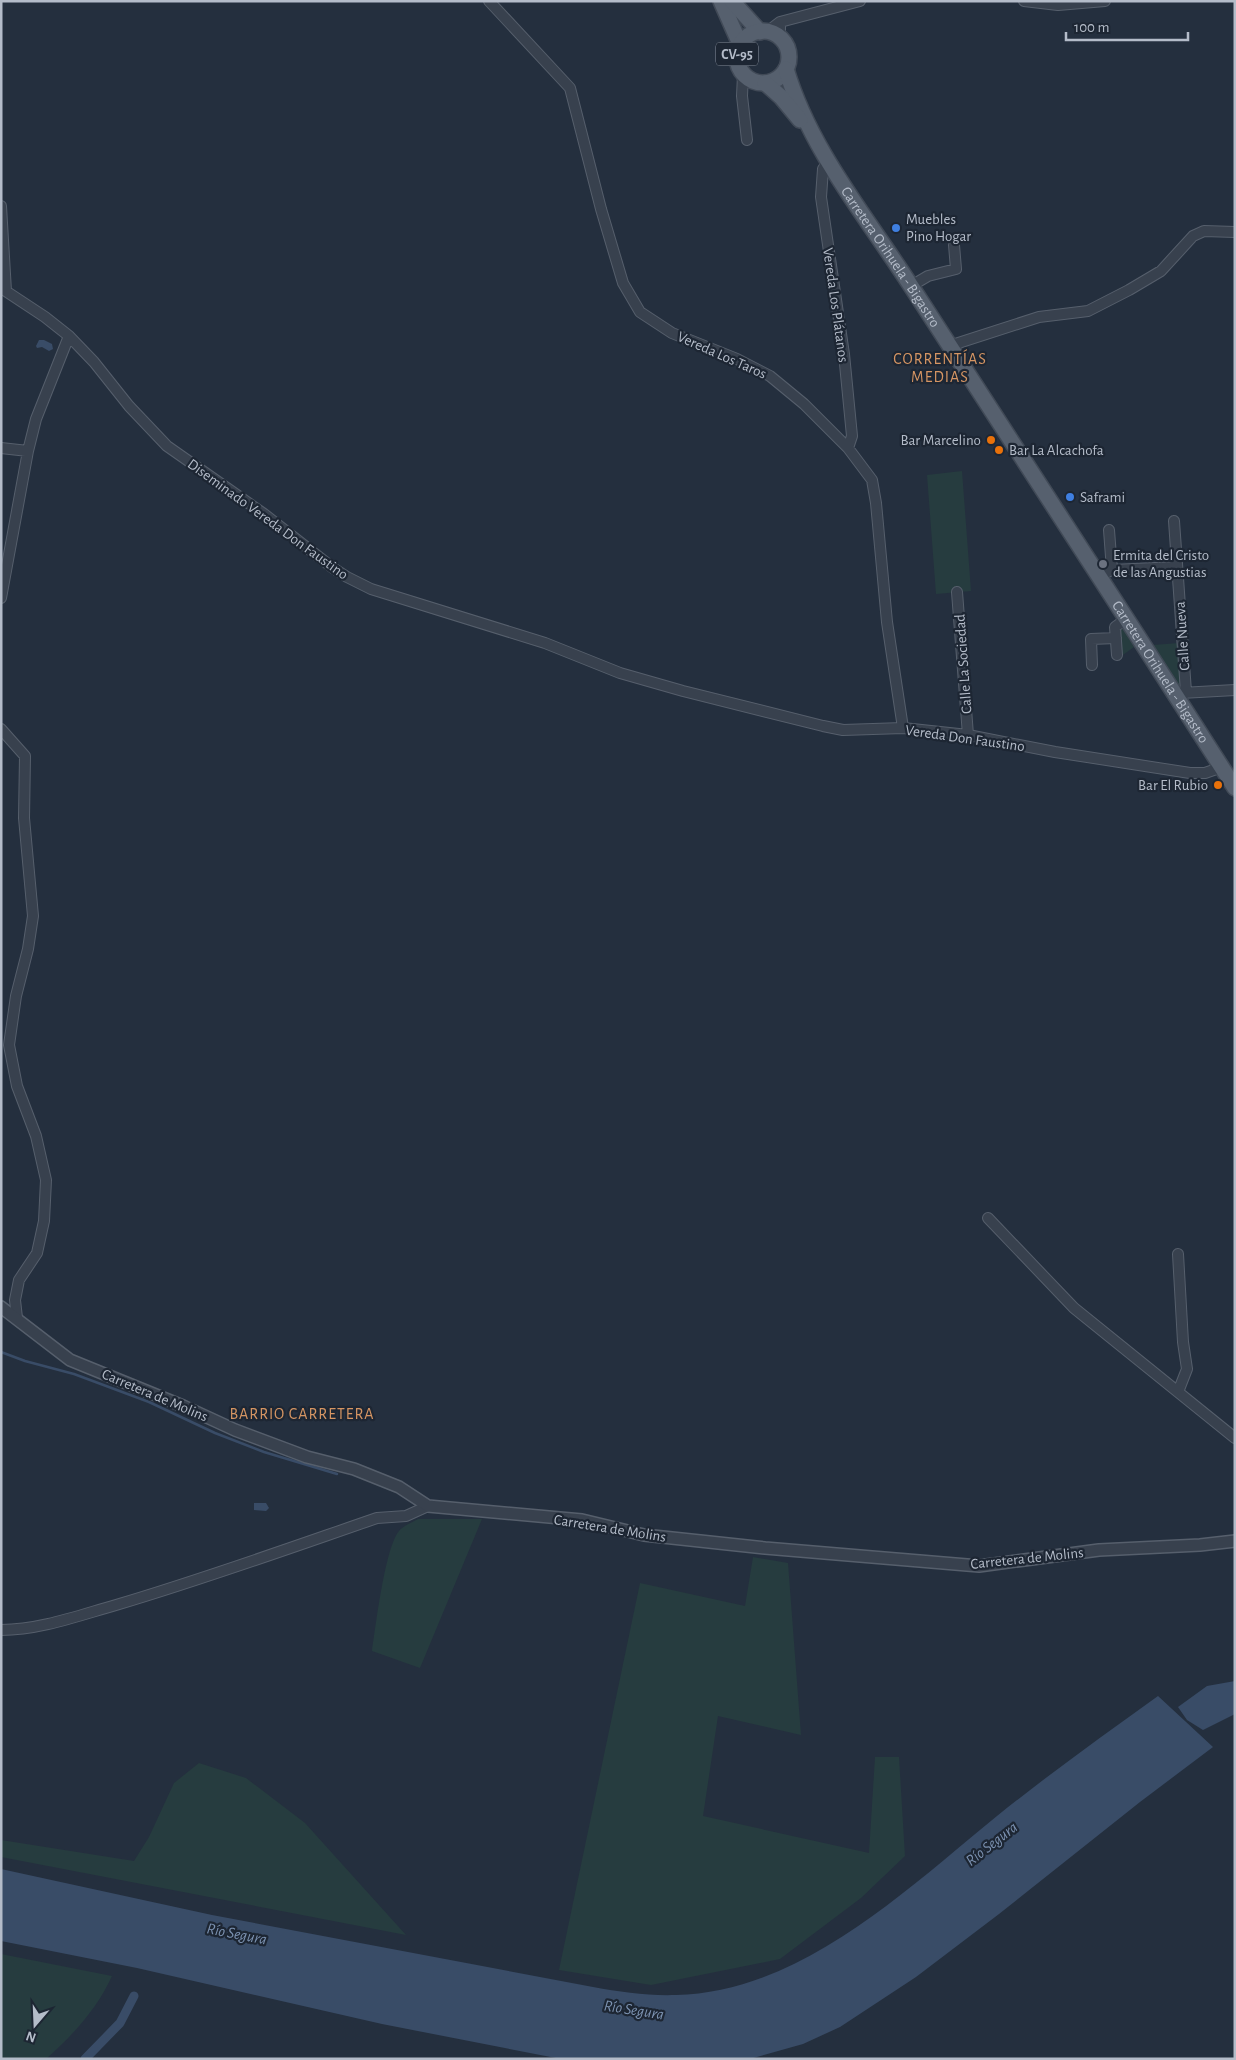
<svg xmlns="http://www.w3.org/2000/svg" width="1236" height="2060" font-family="'Alegreya Sans',sans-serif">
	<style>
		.green { fill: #263c3f }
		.water { fill: #394c67 }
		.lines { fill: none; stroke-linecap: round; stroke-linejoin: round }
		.stream { stroke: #394c67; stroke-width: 2.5 }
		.canal { stroke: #394c67; stroke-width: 9 }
		.minor-casing { stroke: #565f6c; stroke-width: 12 }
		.tertiary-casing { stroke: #565f6c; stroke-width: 14 }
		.primary-casing { stroke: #414a57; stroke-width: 18 }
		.minor { stroke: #38414e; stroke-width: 10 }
		.tertiary { stroke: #38414e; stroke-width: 11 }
		.primary { stroke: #56606e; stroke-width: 15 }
		.shop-dot { fill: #3f7fe0; stroke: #1d2633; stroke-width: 2 }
		.food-dot { fill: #e8710a; stroke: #1d2633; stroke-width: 2 }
		.worship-dot { fill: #6b7280; stroke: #1d2633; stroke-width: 2 }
		.labels { text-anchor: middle; stroke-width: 4.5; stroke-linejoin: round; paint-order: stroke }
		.shield { fill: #1d2633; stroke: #878f9c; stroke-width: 1 }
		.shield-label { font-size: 14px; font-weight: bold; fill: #b4bcc9 }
		.poi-label { font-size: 15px; fill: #b4bcc9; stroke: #1d2633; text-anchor: start }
		.street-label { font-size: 15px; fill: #b4bcc9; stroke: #1d2633 }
		.neighbourhood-label { font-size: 16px; letter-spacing: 1px; fill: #d59563; stroke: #1d2633 }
		.water-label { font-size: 16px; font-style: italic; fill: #7c92b1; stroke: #1d2633 }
	</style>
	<rect width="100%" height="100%" fill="#242f3e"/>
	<!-- green -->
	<path class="green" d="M962,471L971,591L936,594L927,475Z
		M1123,628L1134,647L1120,657L1117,632Z
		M1179,643L1183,684L1177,685L1153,645Z
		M418,1519H482L420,1668L372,1651C376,1625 385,1548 399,1531C403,1526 413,1522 418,1519Z
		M753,1557L788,1563L801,1735L718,1716L703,1816L869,1853L875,1757H899L905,1856L861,1898L780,1959L651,1985L559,1970L640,1583L745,1606Z
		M199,1763L246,1778L305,1823L406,1935L1,1857V1840L134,1861L149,1837L174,1783Z
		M1,1954L112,1976C97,2009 73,2035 46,2059H1Z"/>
	<!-- water -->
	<path class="water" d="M39,340H44L52,344L53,349L49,351L42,347L37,348L36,346Z
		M254,1503H266L269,1508L266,1511L254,1510Z
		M1235,1681V1714L1203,1730L1187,1720L1178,1707L1207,1686Z
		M1158,1696L1213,1747L1140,1802L999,1914L916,1977L840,2027L803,2044L750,2059H561L382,2024L137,1968L1,1941V1869L212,1915L593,1987C621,1992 648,1996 676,1995C801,1992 906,1890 997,1816C1049,1774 1104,1735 1158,1696Z"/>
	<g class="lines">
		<!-- stream -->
		<path class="stream" d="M1,1352L25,1361L74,1374L149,1402L215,1433L264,1452L337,1474"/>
		<!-- canal -->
		<path class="canal" d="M85,2059L120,2023L134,1996"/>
		<!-- minor casing -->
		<g class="minor-casing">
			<path id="minor" d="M489,1L570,88L601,209L623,283L640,312L672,333L737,359L770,376L804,404L848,448L872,480L876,503L887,622L903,728
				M1024,1L1058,5L1105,1
				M767,32L780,22L860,1
				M780,38V22
				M743,75L742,96L747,140
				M828,162L823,169L821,197L844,354L852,436L848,448
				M1,206L6,291
				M911,286L928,276L956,269L954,245
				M1,288L45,317L69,336L94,362L129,406L167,446L264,514L333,568L347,577L371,589L545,643L620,673L683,691L823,726L843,730L903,728L968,735L1055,752L1190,773H1205L1222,767
				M949,346L1039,317L1088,311L1129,290L1161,271L1193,236L1204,231L1235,232
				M1,448L28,451
				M1174,521L1186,692
				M1109,530L1112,570
				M1098,576L1112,570L1177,567
				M957,592L968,735
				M1,598L28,451L36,419L69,336
				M1117,655L1115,627L1126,619
				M1092,665L1091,639L1116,638
				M1181,693L1235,690
				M1,729L25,756L24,818L33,916L28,949L16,996L9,1045L17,1086L36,1136L46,1180L44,1221L37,1253L19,1280L15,1300L17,1318
				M988,1218L1074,1308L1235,1438
				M1178,1254L1183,1342L1187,1369L1178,1392
				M1,1630C40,1630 80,1615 116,1605C204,1579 290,1548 377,1518L406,1516L428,1506"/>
		</g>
		<!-- tertiary casing -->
		<g class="tertiary-casing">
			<path id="tertiary" d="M1,1307L70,1360L183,1406L235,1430L307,1457L354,1469L399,1487L428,1506L582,1520L644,1535L765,1548L979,1566L1099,1550L1200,1545L1235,1541"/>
		</g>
		<!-- primary casing -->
		<g class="primary-casing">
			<g id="primary">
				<path d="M721,1L740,44"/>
				<path d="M732,1L760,32"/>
				<circle cx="763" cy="57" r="26"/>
				<path id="s1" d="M786,69C810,150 866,216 911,286C1019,453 1128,620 1235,788"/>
				<path d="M765,83L781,97L800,120"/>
			</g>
		</g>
		<!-- minor -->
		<use href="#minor" class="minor"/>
		<!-- tertiary -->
		<use href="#tertiary" class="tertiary"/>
		<!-- primary -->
		<use href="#primary" class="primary"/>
	</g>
	<!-- markers -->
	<g class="shop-dot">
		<circle cx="896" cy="228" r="5"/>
		<circle cx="1070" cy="497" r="5"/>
	</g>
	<g class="food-dot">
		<circle cx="991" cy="440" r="5"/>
		<circle cx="999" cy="450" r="5"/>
		<circle cx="1218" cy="785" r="5"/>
	</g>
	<circle class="worship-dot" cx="1103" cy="564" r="5"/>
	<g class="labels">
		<!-- shield labels -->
		<rect class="shield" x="716" y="42.5" width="42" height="23" rx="4"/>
		<g class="shield-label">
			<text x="737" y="59">CV-95</text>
		</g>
		<!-- poi labels -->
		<g class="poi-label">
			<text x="906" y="224">Muebles<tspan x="906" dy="17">Pino Hogar</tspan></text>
			<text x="981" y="445" text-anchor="end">Bar Marcelino</text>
			<text x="1009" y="455">Bar La Alcachofa</text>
			<text x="1080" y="502">Saframi</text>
			<text x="1113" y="560">Ermita del Cristo<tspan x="1113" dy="17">de las Angustias</tspan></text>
			<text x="1208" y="790" text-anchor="end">Bar El Rubio</text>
		</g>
		<!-- street labels -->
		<g class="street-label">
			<text dy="5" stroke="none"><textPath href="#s1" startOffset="216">Carretera Orihuela - Bigastro</textPath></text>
			<text transform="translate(836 305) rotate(82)" y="5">Vereda Los Plátanos</text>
			<text transform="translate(722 355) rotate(24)" y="5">Vereda Los Taros</text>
			<text transform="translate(268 519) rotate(36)" y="5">Diseminado Vereda Don Faustino</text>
			<text transform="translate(1182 636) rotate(-94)" y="5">Calle Nueva</text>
			<text transform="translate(963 664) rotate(-94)" y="5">Calle La Sociedad</text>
			<text dy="5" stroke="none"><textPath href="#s1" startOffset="711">Carretera Orihuela - Bigastro</textPath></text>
			<text transform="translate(965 738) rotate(8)" y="5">Vereda Don Faustino</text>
			<text transform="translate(155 1395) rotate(23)" y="5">Carretera de Molins</text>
			<text transform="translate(610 1528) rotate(9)" y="5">Carretera de Molins</text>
			<text transform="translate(1027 1558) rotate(-6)" y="5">Carretera de Molins</text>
		</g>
		<!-- neighbourhood labels -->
		<g class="neighbourhood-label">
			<text x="940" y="364">CORRENTÍAS<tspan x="940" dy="18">MEDIAS</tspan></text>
			<text x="302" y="1419">BARRIO CARRETERA</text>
		</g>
		<!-- water labels -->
		<g class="water-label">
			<text transform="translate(991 1843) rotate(-38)" y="6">Río Segura</text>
			<text transform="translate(237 1933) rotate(11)" y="6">Río Segura</text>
			<text transform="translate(634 2009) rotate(9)" y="6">Río Segura</text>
		</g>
	</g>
	<!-- border -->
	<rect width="1236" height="2060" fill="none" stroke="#b4bcc9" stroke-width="5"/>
	<!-- north arrow -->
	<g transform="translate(35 2025) rotate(199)" stroke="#1d2633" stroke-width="4" paint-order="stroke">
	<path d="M0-4L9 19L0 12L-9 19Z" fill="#b4bcc9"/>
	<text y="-8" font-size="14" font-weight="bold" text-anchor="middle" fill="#b4bcc9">N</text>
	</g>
	<!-- scale -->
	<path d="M1066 32v8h122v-8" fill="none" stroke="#b4bcc9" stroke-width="2.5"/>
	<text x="1074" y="32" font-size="15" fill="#b4bcc9" stroke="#1d2633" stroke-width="4" paint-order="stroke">100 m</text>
</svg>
